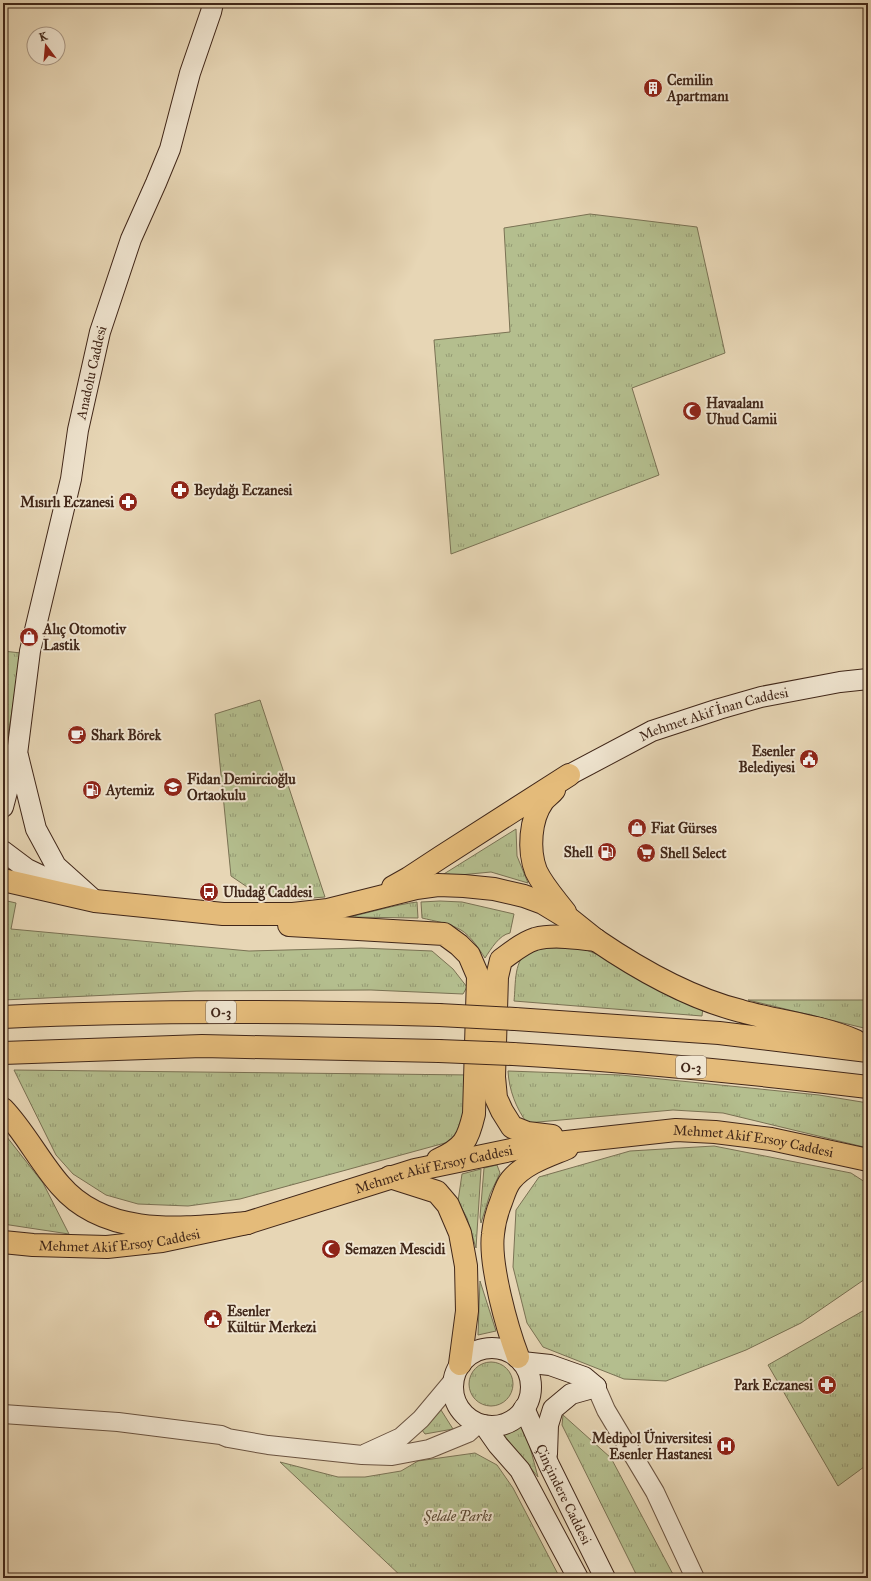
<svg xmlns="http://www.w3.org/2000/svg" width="871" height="1581" font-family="'IM FELL Great Primer',serif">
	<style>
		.grass { fill: url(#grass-tufts); stroke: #7a7254 }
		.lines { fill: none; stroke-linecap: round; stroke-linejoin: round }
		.tertiary-casing { stroke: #6a5340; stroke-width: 20 }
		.secondary-casing { stroke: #412719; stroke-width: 22 }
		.primary-casing { stroke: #412719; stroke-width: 24 }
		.trunk-casing { stroke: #412719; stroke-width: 24 }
		.tertiary { stroke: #efe4cf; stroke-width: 18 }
		.secondary { stroke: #efe4cf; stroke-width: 20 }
		.primary { stroke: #e4bb7a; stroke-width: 22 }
		.trunk { stroke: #e4bb7a; stroke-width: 22 }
		.trunk-bridge-casing { stroke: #412719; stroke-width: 24; stroke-linecap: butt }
		.trunk-bridge { stroke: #e4bb7a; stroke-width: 22 }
		.labels { text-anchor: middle; stroke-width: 4; stroke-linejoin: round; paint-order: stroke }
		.shield { fill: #efe4cf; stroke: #756050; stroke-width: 1 }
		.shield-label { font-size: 13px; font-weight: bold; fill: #412719 }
		.poi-label { font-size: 14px; font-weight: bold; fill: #412719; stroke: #efe4cf; text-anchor: start }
		.street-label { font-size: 14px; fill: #412719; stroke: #efe4cf }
		.park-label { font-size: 14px; font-style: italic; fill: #584530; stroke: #efe4cf }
	</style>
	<defs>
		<pattern id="grass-tufts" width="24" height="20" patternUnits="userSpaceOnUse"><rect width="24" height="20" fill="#b4be8e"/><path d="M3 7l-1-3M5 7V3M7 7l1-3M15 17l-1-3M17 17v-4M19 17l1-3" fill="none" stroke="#949a73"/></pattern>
	</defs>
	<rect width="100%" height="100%" fill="#e7d6b5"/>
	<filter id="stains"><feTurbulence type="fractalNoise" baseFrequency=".005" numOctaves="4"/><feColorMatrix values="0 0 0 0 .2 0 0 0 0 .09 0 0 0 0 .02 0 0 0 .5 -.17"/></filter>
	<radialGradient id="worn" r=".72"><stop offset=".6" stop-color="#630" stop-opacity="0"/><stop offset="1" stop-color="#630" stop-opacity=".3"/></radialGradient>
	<!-- grass -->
	<path class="grass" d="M590,214L697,227L725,353L632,388L659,475L451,554L434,340L510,332L504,228Z
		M3,651L21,653L3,769Z
		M260,700L325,897L301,899L256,893L231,876L215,714Z
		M516,829L517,856L528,883L491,872L439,877Z
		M3,900L16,903L11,929L249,951L361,948L432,951L453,969L467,987L463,994L371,990L196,991L3,1000Z
		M440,901L462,902L514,914L510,933C499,935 491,949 485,958C479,949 471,936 461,930C449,923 434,921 422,918L421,902Z
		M417,902L418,918L349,917C372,912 394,905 417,902Z
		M556,948H581L609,959L703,1007L702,1016L514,1001C516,984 513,958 531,950C538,947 549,948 556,948Z
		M748,1000H868V1029Z
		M14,1070L473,1075L456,1140L240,1199L188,1206L138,1204L106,1195L73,1174L56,1155Z
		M508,1071L621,1075L819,1095L868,1103V1148L723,1113L673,1110L527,1123C516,1108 509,1090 508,1071Z
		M3,1132L43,1183L69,1234L3,1224Z
		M714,1146L851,1173L868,1184V1277L801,1323L746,1350L666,1381L624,1379L543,1347L527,1323L513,1267L516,1210L539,1177L630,1151Z
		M497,1165L500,1173L490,1194L481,1223L480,1217L484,1168Z
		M481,1169L476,1248L467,1218L458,1201L462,1174Z
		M480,1281L496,1331L478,1335Z
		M868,1308V1464L838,1486L768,1365Z
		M469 1384a22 22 0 1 1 44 0a22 22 0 1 1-44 0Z
		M441,1410L453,1429L425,1434L422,1430Z
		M563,1415L611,1458L675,1578H638L562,1425Z
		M524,1425L538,1477L503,1434Z
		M475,1453L497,1465L513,1488L560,1578H403L280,1462L338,1477H365L401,1471L418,1461Z"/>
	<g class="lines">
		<!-- tertiary casing -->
		<g class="tertiary-casing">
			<path id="tertiary" d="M596,1387L606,1410L655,1492L695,1578
				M3,1414L118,1422L221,1435L228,1438L268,1445L362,1455L392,1456L429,1449L468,1433L478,1424
				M366,1453L401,1437L421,1419L452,1382"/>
		</g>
		<!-- secondary casing -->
		<g class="secondary-casing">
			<g id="secondary">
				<path d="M18,756L36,829L56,866L95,901"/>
				<path id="s1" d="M569,775L652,731L719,709L761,697L840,682L868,679"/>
				<path id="s2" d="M3,807L17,754L30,651L71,479L78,430L100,332L131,239L156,183L170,149L190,73L211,12L213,3"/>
				<path d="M3,851L27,869L71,890"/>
				<circle cx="492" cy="1387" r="39"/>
				<path d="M522,1362L550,1365L584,1377L596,1387"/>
				<path id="s3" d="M524,1408L549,1465L605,1578"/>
				<path d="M484,1425L498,1445L520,1470L578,1578"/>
				<path d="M547,1454L548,1425L553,1409L571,1394L596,1387"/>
			</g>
		</g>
		<!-- primary casing -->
		<g class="primary-casing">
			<g id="primary">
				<path d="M554,790C551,794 546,797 543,801C530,819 528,850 536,871C543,886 555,899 565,912"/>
				<path d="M3,880L95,901L223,914H293L328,910L416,888L438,885L464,886L494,889L524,896L543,903L571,920L596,940"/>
				<path d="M393,887L409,878L441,857L569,775"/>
				<path d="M289,925L444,934L459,945L469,955L478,976L474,1114C468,1140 464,1148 438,1160"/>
				<path d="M552,1136L527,1133L512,1127L502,1111L496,1098L494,1077L497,977L501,960C511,953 522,943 535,939C554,934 577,938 596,940"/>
				<path d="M390,1177L437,1192L448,1205L460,1233L466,1266L467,1311L460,1364"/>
				<path id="s4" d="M3,1242L33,1245L107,1247L162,1241L247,1223L415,1170L530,1146L676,1130L715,1132L771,1139L868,1160"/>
				<path d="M518,1357C507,1328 489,1264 493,1234C494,1223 497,1212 501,1202C504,1194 506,1186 511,1180C525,1163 548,1156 567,1148"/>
			</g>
		</g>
		<!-- trunk casing -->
		<g class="trunk-casing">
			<path id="trunk" d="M596,940C640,970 689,998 741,1011C779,1022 819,1025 856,1041
				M3,1017C148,1010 294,1011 439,1015
				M515,1019L719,1033L868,1051
				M3,1053L202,1046L439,1051
				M513,1054C632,1061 750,1073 868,1087
				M3,1109C25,1132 39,1161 60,1185C106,1239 184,1228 247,1223"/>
		</g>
		<!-- tertiary -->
		<use href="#tertiary" class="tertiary"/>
		<!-- secondary -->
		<use href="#secondary" class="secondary"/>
		<!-- primary -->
		<use href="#primary" class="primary"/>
		<!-- trunk -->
		<use href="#trunk" class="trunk"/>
		<!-- trunk-bridge casing -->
		<g class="trunk-bridge-casing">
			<path id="trunk-bridge" d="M439,1015L515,1019
				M439,1051L513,1054"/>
		</g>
		<!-- trunk-bridge -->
		<use href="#trunk-bridge" class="trunk-bridge"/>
	</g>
	<!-- icons -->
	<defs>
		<g id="building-disc" transform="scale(1)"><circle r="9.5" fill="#8f2418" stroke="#efe4cf"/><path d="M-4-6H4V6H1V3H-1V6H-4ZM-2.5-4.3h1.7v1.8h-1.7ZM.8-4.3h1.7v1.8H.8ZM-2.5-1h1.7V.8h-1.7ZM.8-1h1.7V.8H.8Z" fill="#fff"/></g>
		<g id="mosque-disc" transform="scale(1)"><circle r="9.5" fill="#8f2418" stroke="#efe4cf"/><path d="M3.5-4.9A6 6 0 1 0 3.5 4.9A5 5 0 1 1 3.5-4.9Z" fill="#fff"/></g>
		<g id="pharmacy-disc" transform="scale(1)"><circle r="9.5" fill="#8f2418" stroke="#efe4cf"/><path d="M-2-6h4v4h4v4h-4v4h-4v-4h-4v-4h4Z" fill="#fff"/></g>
		<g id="shop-disc" transform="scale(1)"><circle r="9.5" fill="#8f2418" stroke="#efe4cf"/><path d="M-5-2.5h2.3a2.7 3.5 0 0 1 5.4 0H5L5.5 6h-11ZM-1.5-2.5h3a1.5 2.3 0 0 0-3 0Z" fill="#fff"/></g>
		<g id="cafe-disc" transform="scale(1)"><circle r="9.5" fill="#8f2418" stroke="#efe4cf"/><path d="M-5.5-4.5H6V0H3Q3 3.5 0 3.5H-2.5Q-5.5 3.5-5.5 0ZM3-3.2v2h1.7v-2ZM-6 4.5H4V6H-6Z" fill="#fff"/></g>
		<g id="civic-disc" transform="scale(1)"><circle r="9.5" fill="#8f2418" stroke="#efe4cf"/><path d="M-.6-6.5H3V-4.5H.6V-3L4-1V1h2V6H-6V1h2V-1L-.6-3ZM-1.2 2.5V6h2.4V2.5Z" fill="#fff"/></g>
		<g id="school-disc" transform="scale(1)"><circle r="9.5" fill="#8f2418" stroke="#efe4cf"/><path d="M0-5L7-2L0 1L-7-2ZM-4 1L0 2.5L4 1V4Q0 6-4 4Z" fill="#fff"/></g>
		<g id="fuel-disc" transform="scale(1)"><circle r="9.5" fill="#8f2418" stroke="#efe4cf"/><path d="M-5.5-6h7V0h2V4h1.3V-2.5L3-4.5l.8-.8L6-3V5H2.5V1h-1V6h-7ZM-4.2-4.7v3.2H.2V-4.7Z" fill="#fff"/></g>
		<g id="supermarket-disc" transform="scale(1)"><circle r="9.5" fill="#8f2418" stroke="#efe4cf"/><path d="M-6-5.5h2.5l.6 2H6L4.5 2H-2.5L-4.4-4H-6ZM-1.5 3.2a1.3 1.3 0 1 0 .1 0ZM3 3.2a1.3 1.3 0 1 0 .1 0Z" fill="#fff"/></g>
		<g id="bus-disc" transform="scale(1)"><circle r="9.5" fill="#8f2418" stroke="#efe4cf"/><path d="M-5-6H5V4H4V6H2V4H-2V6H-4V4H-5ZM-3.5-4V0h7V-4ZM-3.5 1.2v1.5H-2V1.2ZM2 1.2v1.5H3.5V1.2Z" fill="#fff"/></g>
		<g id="hospital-disc" transform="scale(1)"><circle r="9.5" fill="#8f2418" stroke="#efe4cf"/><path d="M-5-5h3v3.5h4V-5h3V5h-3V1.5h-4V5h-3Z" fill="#fff"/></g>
	</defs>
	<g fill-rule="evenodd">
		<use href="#building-disc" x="653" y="88"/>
		<use href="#mosque-disc" x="692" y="411"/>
		<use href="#pharmacy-disc" x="180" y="490"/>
		<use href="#pharmacy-disc" x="128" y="502"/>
		<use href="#shop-disc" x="29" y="637"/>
		<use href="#cafe-disc" x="77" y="735"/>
		<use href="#civic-disc" x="809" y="759"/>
		<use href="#school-disc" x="173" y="787"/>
		<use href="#fuel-disc" x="92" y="790"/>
		<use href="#shop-disc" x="637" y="828"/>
		<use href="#fuel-disc" x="607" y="852"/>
		<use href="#supermarket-disc" x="646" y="853"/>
		<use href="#bus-disc" x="209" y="892"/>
		<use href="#mosque-disc" x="331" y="1249"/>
		<use href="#civic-disc" x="213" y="1319"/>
		<use href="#pharmacy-disc" x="827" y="1385"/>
		<use href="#hospital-disc" x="726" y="1446"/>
	</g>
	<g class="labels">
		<!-- shield labels -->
		<g class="shield">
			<rect x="206" y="1001" width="30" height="22" rx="3"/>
			<rect x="676" y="1056" width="30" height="22" rx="3"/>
		</g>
		<g class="shield-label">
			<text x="221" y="1017">O-3</text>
			<text x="691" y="1072">O-3</text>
		</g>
		<!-- poi labels -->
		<g class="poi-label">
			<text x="667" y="85">Cemilin<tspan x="667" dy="16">Apartmanı</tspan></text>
			<text x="706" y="408">Havaalanı<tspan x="706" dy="16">Uhud Camii</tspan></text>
			<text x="194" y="495">Beydağı Eczanesi</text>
			<text x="114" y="507" text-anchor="end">Mısırlı Eczanesi</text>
			<text x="43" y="634">Alıç Otomotiv<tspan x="43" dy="16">Lastik</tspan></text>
			<text x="91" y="740">Shark Börek</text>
			<text x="795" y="756" text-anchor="end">Esenler<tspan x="795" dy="16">Belediyesi</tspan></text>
			<text x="187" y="784">Fidan Demircioğlu<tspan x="187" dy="16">Ortaokulu</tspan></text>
			<text x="106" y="795">Aytemiz</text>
			<text x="651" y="833">Fiat Gürses</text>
			<text x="593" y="857" text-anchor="end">Shell</text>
			<text x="660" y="858">Shell Select</text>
			<text x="223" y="897">Uludağ Caddesi</text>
			<text x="345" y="1254">Semazen Mescidi</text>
			<text x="227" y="1316">Esenler<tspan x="227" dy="16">Kültür Merkezi</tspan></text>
			<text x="813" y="1390" text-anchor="end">Park Eczanesi</text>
			<text x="712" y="1443" text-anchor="end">Medipol Üniversitesi<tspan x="712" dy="16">Esenler Hastanesi</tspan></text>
		</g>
		<!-- street labels -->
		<g class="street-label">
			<text dy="5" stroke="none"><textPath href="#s2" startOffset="444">Anadolu Caddesi</textPath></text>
			<text dy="5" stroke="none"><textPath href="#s1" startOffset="158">Mehmet Akif İnan Caddesi</textPath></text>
			<text dy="5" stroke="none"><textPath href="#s4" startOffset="765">Mehmet Akif Ersoy Caddesi</textPath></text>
			<text dy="5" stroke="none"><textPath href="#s4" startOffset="441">Mehmet Akif Ersoy Caddesi</textPath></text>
			<text dy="5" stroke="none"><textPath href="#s4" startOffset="117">Mehmet Akif Ersoy Caddesi</textPath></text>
			<text dy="5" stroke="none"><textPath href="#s3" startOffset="95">Çinçindere Caddesi</textPath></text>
		</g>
		<!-- park labels -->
		<g class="park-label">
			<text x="458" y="1521">Şelale Parkı</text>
		</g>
	</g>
	<!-- margin -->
	<rect width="871" height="1581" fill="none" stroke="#e7d6b5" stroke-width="16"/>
	<rect x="4" y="4" width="863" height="1573" fill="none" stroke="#412719" stroke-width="2"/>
	<rect x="8" y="8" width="855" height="1565" fill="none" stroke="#412719"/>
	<!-- north arrow -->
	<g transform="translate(46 46) rotate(344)"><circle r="19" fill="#efe4cf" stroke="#a99886"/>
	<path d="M0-3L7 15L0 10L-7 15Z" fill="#8f2418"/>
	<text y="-6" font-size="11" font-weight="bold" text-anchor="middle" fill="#412719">K</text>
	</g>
	<rect width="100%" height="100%" filter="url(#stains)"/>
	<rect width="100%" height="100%" fill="url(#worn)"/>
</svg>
